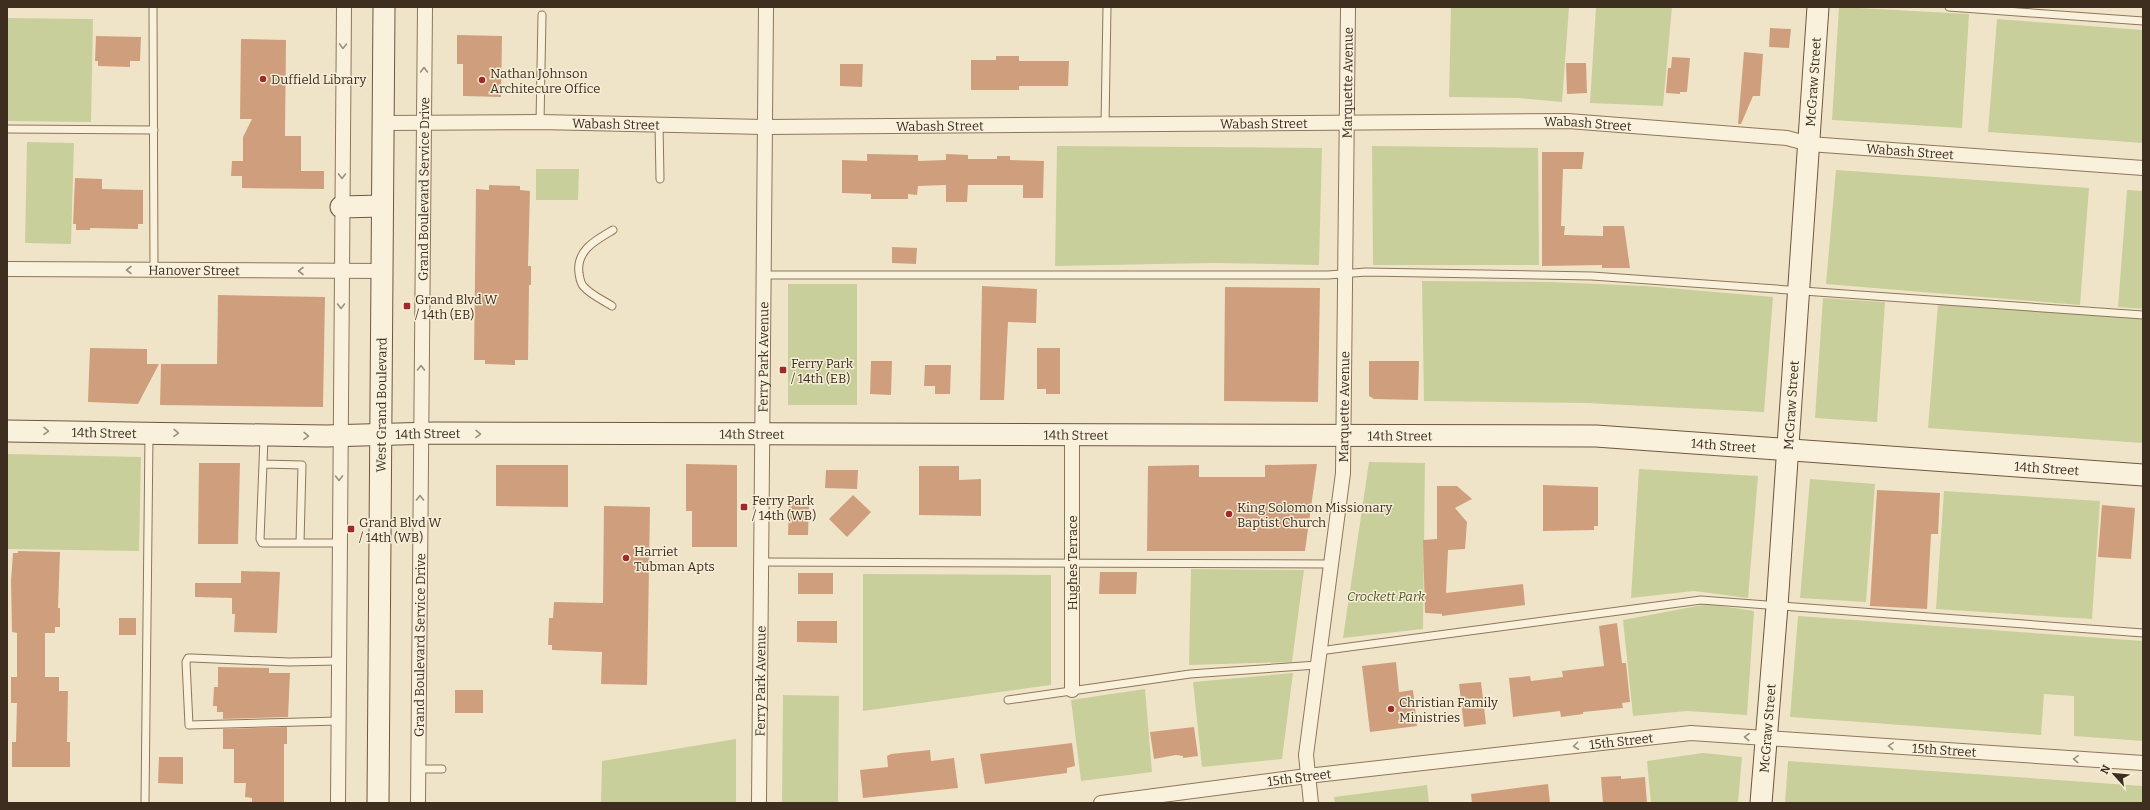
<svg xmlns="http://www.w3.org/2000/svg" width="2150" height="810" font-family="Bitter,serif">
	<style>
		.green { fill: #c9cf9b }
		.building { fill: #cf9f7d }
		.lines { fill: none; stroke-linecap: round; stroke-linejoin: round }
		.lane-casing { stroke: #8d765c; stroke-width: 9 }
		.street-casing { stroke: #8d765c; stroke-width: 16 }
		.secondary-casing { stroke: #6f573f; stroke-width: 23 }
		.lane { stroke: #faf1dc; stroke-width: 7 }
		.street { stroke: #faf1dc; stroke-width: 14 }
		.secondary { stroke: #faf1dc; stroke-width: 21 }
		.oneway { stroke: #9c907e }
		.poi-dot { fill: #9e2a2b; stroke: #f7eed8; stroke-width: 1.5 }
		.labels { text-anchor: middle; stroke-width: 3; stroke-linejoin: round; paint-order: stroke }
		.poi-label { font-size: 13px; fill: #3d2e20; stroke: #f7eed8; text-anchor: start }
		.street-label { font-size: 13px; fill: #3d2e20; stroke: #f7eed8 }
		.park-label { font-size: 13px; font-style: italic; fill: #4d5a26; stroke: #f7eed8 }
	</style>
	<rect width="100%" height="100%" fill="#f0e4c8"/>
	<!-- green -->
	<path class="green" d="M1451,7H1569L1562,102L1518,98L1449,97Z
		M1596,7H1672L1663,106L1590,103Z
		M1839,7L1969,14L1962,128L1832,120Z
		M7,18L93,19L91,122L7,121Z
		M1997,19L2143,30V143L1988,132Z
		M27,142L74,143L71,244L25,243Z
		M1057,146L1322,148L1319,265L1214,263L1055,266Z
		M1372,146L1538,148L1539,265H1373Z
		M536,169H579L578,200H536Z
		M1836,170L2089,188L2080,305L1826,284Z
		M2127,190L2143,191V309L2118,307Z
		M1422,281L1550,282L1646,286L1773,297L1764,412L1586,403L1424,401Z
		M788,284H857V405H788Z
		M1823,298L1885,302L1877,422L1815,418Z
		M1938,304L2143,319V443L1928,428Z
		M7,454L141,457L139,551L7,549Z
		M1369,462L1425,463L1423,629L1343,638Z
		M1639,469L1758,476L1748,598L1694,591L1631,598Z
		M1810,479L1875,484L1866,602L1800,598Z
		M1944,491L2100,501L2092,619L1936,609Z
		M1191,569L1304,570L1292,662L1189,665Z
		M863,574L1051,575V685L863,711Z
		M1708,604L1754,611L1747,715L1687,711L1633,716L1623,620Z
		M1798,616L2143,641V741L2074,736V696L2044,694L2041,735L1790,717Z
		M1293,673L1282,759L1202,767L1193,682Z
		M1145,689L1152,772L1081,781L1071,700Z
		M783,695L839,696L838,803H782Z
		M736,739V803H601L602,761Z
		M1703,753L1742,757L1738,803H1651L1647,761Z
		M1788,761L2143,786V803H1785Z
		M1427,785L1429,803H1335L1334,797Z"/>
	<!-- building -->
	<path class="building" d="M1770,28L1791,29L1789,48L1769,47Z
		M457,35L502,36L501,97L463,96V64H457Z
		M96,36L141,37L140,61H130V67L98,66V61H95Z
		M241,39L286,40L285,136H301V171H324V189L242,188V176H231L232,161H243V137L252,119H240Z
		M1744,52L1763,54L1760,96H1753L1741,124H1738Z
		M996,56H1019V61H1069L1068,86H1019V90H971V60H996Z
		M1672,57L1690,58L1687,92H1680V94L1666,93L1668,68H1671Z
		M1566,63H1586L1587,93L1567,94Z
		M840,64H863L862,87L840,86Z
		M1542,152H1584L1582,169H1563L1561,226H1565L1564,235L1603,236V226H1624L1630,268H1602V265L1542,266Z
		M867,154L918,155V161L946,160V154L968,155V159H997V156H1010V160L1044,161L1043,198H1023V185H968L967,202H946V185L918,186L917,195L908,194V199H871V194L842,193V160L867,161Z
		M75,178L102,179V189L143,190V224H138V229L90,228V230H76V224H73Z
		M489,185L520,186V190L530,191L528,266H531V285H529L528,360H515V365L485,364V360H474L476,189L489,190Z
		M892,247L917,248L916,264L892,263Z
		M982,286L1037,289L1036,323L1008,322L1004,400H980Z
		M1225,287L1320,288L1318,402L1224,401Z
		M218,295L325,297L323,407L160,405L161,364H217Z
		M90,348L147,349V364H159L138,404L88,402Z
		M1037,348H1060V394H1046V389H1037Z
		M871,361H892L891,395L870,394Z
		M1369,361H1419L1418,400L1374,399L1369,396Z
		M925,365H951L950,394H935V386H924Z
		M199,463H240L238,544H198Z
		M686,464L737,465V547H692V511H686Z
		M1317,464L1305,551H1147L1148,466L1199,465V477H1265V465Z
		M496,465H568V507L496,506Z
		M919,466H959V480L981,479V516L919,515Z
		M826,470H858L857,489L825,488Z
		M1543,485L1598,487V526H1594V530L1543,531Z
		M1437,486H1457L1472,499L1455,508L1467,522L1465,549L1448,550L1446,593L1523,584L1525,605L1442,616V614L1425,613L1423,540L1437,539Z
		M1877,490L1940,493L1938,534H1931L1927,609L1870,606Z
		M853,495L871,512L847,537L829,519Z
		M789,503L809,504L808,535H788Z
		M2102,505L2135,508L2131,559L2098,557Z
		M604,506L650,507L647,685L601,684L602,652L552,650V645H548L549,618H553L554,602L603,603Z
		M18,551L60,552L58,608H60V627H55V633H45V677H59V691H68L67,742H70V767H12V742H16L17,703H11V677H17V633L12,632L11,581L13,553H18Z
		M241,571L280,572L277,633L234,632L235,614H232V598L195,597V583H241Z
		M1100,572H1137L1136,594H1099Z
		M798,573H833V594H798Z
		M119,618H136V635H119Z
		M797,621H837V643L797,642Z
		M1617,623L1622,663H1626L1630,702L1622,703L1623,708L1583,712V714L1561,717L1560,711L1513,717L1509,678L1530,676L1531,681L1563,677L1562,671L1604,666L1599,626Z
		M1396,662L1399,692L1413,690L1417,726L1370,732L1362,666Z
		M218,667L269,668V673H290L288,717L223,719V712H217V706H213L214,687H218Z
		M1481,682L1486,724L1464,727L1459,684Z
		M455,690H483V713H455Z
		M287,727V744H284V803H252V798L245,797L246,783H234V749H223V729Z
		M1194,727L1198,756L1183,758V756L1176,755L1154,759L1150,732Z
		M1072,743L1075,766L1067,768V773L985,784L980,754Z
		M930,750L931,761L954,758L958,788L863,798L860,770L888,767L887,756L891,754Z
		M159,757H183V784L158,783Z
		M1621,776V779L1645,777L1647,803H1603L1601,777Z
		M1548,784L1550,803H1472L1471,794Z"/>
	<g class="lines">
		<!-- lane casing -->
		<g class="lane-casing">
			<path id="lane" d="M153,7L154,270
				M1949,7L2143,21
				M540,122L542,15
				M659,124L660,179
				M1105,125L1107,7
				M7,129L154,130
				M764,275H1328L1366,272L1592,276L2143,315
				M612,306C603,300 591,295 584,287C580,283 580,279 579,273C576,250 596,240 613,230
				M264,437L263,464L302,465L300,543
				M263,464L260,539L262,543H339
				M762,562L1331,564
				M1319,651L1701,600L2143,633
				M1008,700L1190,674L1317,665
				M338,721L189,725L186,662L188,658H192L289,662L339,661
				M418,769H442
				M145,803L149,435"/>
		</g>
		<!-- street casing -->
		<g class="street-casing">
			<g id="street">
				<path id="s1" d="M383,123L540,122L764,127L1568,121L1787,138L1809,144L2143,168"/>
				<path id="s2" d="M7,269L382,271"/>
				<path d="M1072,690V436"/>
				<path d="M338,803L344,7"/>
				<path id="s3" d="M418,803L425,7"/>
				<path id="s4" d="M759,803L766,7"/>
				<path id="s5" d="M1101,803L1307,776L1691,733L2143,763"/>
				<path id="s6" d="M1311,803L1306,755L1343,473L1348,7"/>
			</g>
		</g>
		<!-- secondary casing -->
		<g class="secondary-casing">
			<g id="secondary">
				<path d="M341,207L382,206"/>
				<path id="s7" d="M7,431L326,436L434,433L1596,436L2143,475"/>
				<path id="s8" d="M378,803L384,7"/>
				<path id="s9" d="M1761,803L1777,606L1818,7"/>
			</g>
		</g>
		<!-- lane -->
		<use href="#lane" class="lane"/>
		<!-- street -->
		<use href="#street" class="street"/>
		<!-- secondary -->
		<use href="#secondary" class="secondary"/>
	</g>
	<!-- one-way arrows -->
	<defs><path id="oneway-chevron" d="M-2-3.5L2.5 0L-2 3.5" fill="none" stroke-width="1.6" stroke-linecap="round" stroke-linejoin="round"/></defs>
	<g class="oneway">
		<use href="#oneway-chevron" transform="translate(343 46) rotate(91)"/>
		<use href="#oneway-chevron" transform="translate(424 70) rotate(-90)"/>
		<use href="#oneway-chevron" transform="translate(342 176) rotate(91)"/>
		<use href="#oneway-chevron" transform="translate(129 270) rotate(-180)"/>
		<use href="#oneway-chevron" transform="translate(301 271) rotate(-180)"/>
		<use href="#oneway-chevron" transform="translate(341 306) rotate(90)"/>
		<use href="#oneway-chevron" transform="translate(421 368) rotate(-89)"/>
		<use href="#oneway-chevron" transform="translate(46 431) rotate(1)"/>
		<use href="#oneway-chevron" transform="translate(176 433) rotate(1)"/>
		<use href="#oneway-chevron" transform="translate(478 434) rotate(1)"/>
		<use href="#oneway-chevron" transform="translate(306 436) rotate(1)"/>
		<use href="#oneway-chevron" transform="translate(339 478) rotate(90)"/>
		<use href="#oneway-chevron" transform="translate(420 498) rotate(-90)"/>
		<use href="#oneway-chevron" transform="translate(1747 737) rotate(-177)"/>
		<use href="#oneway-chevron" transform="translate(1576 746) rotate(173)"/>
		<use href="#oneway-chevron" transform="translate(1891 746) rotate(-176)"/>
		<use href="#oneway-chevron" transform="translate(2076 759) rotate(-176)"/>
	</g>
	<!-- markers -->
	<g class="poi-dot">
		<circle cx="263" cy="79" r="4"/>
		<circle cx="482" cy="80" r="4"/>
		<rect x="403" y="302" width="8" height="8" rx="2"/>
		<rect x="779" y="366" width="8" height="8" rx="2"/>
		<rect x="740" y="503" width="8" height="8" rx="2"/>
		<circle cx="1229" cy="514" r="4"/>
		<rect x="347" y="525" width="8" height="8" rx="2"/>
		<circle cx="626" cy="558" r="4"/>
		<circle cx="1391" cy="709" r="4"/>
	</g>
	<g class="labels">
		<!-- poi labels -->
		<g class="poi-label">
			<text x="490" y="78">Nathan Johnson<tspan x="490" dy="15">Architecure Office</tspan></text>
			<text x="271" y="84">Duffield Library</text>
			<text x="415" y="304">Grand Blvd W<tspan x="415" dy="15">/ 14th (EB)</tspan></text>
			<text x="791" y="368">Ferry Park<tspan x="791" dy="15">/ 14th (EB)</tspan></text>
			<text x="752" y="505">Ferry Park<tspan x="752" dy="15">/ 14th (WB)</tspan></text>
			<text x="1237" y="512">King Solomon Missionary<tspan x="1237" dy="15">Baptist Church</tspan></text>
			<text x="359" y="527">Grand Blvd W<tspan x="359" dy="15">/ 14th (WB)</tspan></text>
			<text x="634" y="556">Harriet<tspan x="634" dy="15">Tubman Apts</tspan></text>
			<text x="1399" y="707">Christian Family<tspan x="1399" dy="15">Ministries</tspan></text>
		</g>
		<!-- street labels -->
		<g class="street-label">
			<text dy="5" stroke="none"><textPath href="#s6" startOffset="723">Marquette Avenue</textPath></text>
			<text dy="5" stroke="none"><textPath href="#s9" startOffset="723">McGraw Street</textPath></text>
			<text dy="5" stroke="none"><textPath href="#s1" startOffset="881">Wabash Street</textPath></text>
			<text dy="5" stroke="none"><textPath href="#s1" startOffset="233">Wabash Street</textPath></text>
			<text dy="5" stroke="none"><textPath href="#s1" startOffset="1205">Wabash Street</textPath></text>
			<text dy="5" stroke="none"><textPath href="#s1" startOffset="557">Wabash Street</textPath></text>
			<text dy="5" stroke="none"><textPath href="#s1" startOffset="1529">Wabash Street</textPath></text>
			<text dy="5" stroke="none"><textPath href="#s3" startOffset="614">Grand Boulevard Service Drive</textPath></text>
			<text dy="5" stroke="none"><textPath href="#s2" startOffset="187">Hanover Street</textPath></text>
			<text dy="5" stroke="none"><textPath href="#s4" startOffset="446">Ferry Park Avenue</textPath></text>
			<text dy="5" stroke="none"><textPath href="#s8" startOffset="398">West Grand Boulevard</textPath></text>
			<text dy="5" stroke="none"><textPath href="#s9" startOffset="399">McGraw Street</textPath></text>
			<text dy="5" stroke="none"><textPath href="#s6" startOffset="399">Marquette Avenue</textPath></text>
			<text dy="5" stroke="none"><textPath href="#s7" startOffset="97">14th Street</textPath></text>
			<text dy="5" stroke="none"><textPath href="#s7" startOffset="421">14th Street</textPath></text>
			<text dy="5" stroke="none"><textPath href="#s7" startOffset="745">14th Street</textPath></text>
			<text dy="5" stroke="none"><textPath href="#s7" startOffset="1069">14th Street</textPath></text>
			<text dy="5" stroke="none"><textPath href="#s7" startOffset="1393">14th Street</textPath></text>
			<text dy="5" stroke="none"><textPath href="#s7" startOffset="1717">14th Street</textPath></text>
			<text dy="5" stroke="none"><textPath href="#s7" startOffset="2041">14th Street</textPath></text>
			<text transform="translate(1072 563) rotate(-90)" y="5">Hughes Terrace</text>
			<text dy="5" stroke="none"><textPath href="#s3" startOffset="158">Grand Boulevard Service Drive</textPath></text>
			<text dy="5" stroke="none"><textPath href="#s4" startOffset="122">Ferry Park Avenue</textPath></text>
			<text dy="5" stroke="none"><textPath href="#s9" startOffset="75">McGraw Street</textPath></text>
			<text dy="5" stroke="none"><textPath href="#s5" startOffset="524">15th Street</textPath></text>
			<text dy="5" stroke="none"><textPath href="#s5" startOffset="848">15th Street</textPath></text>
			<text dy="5" stroke="none"><textPath href="#s5" startOffset="200">15th Street</textPath></text>
		</g>
		<!-- park labels -->
		<g class="park-label">
			<text x="1386" y="601">Crockett Park</text>
		</g>
	</g>
	<!-- border -->
	<rect width="2150" height="810" fill="none" stroke="#3d2e20" stroke-width="16"/>
	<!-- north arrow -->
	<g transform="translate(2114 774) rotate(297)" stroke="#f7eed8" stroke-width="3" paint-order="stroke">
	<path d="M0-3L7 15L0 10L-7 15Z" fill="#3d2e20"/>
	<text y="-6" font-size="11" font-weight="bold" text-anchor="middle" fill="#3d2e20">N</text>
	</g>
</svg>
